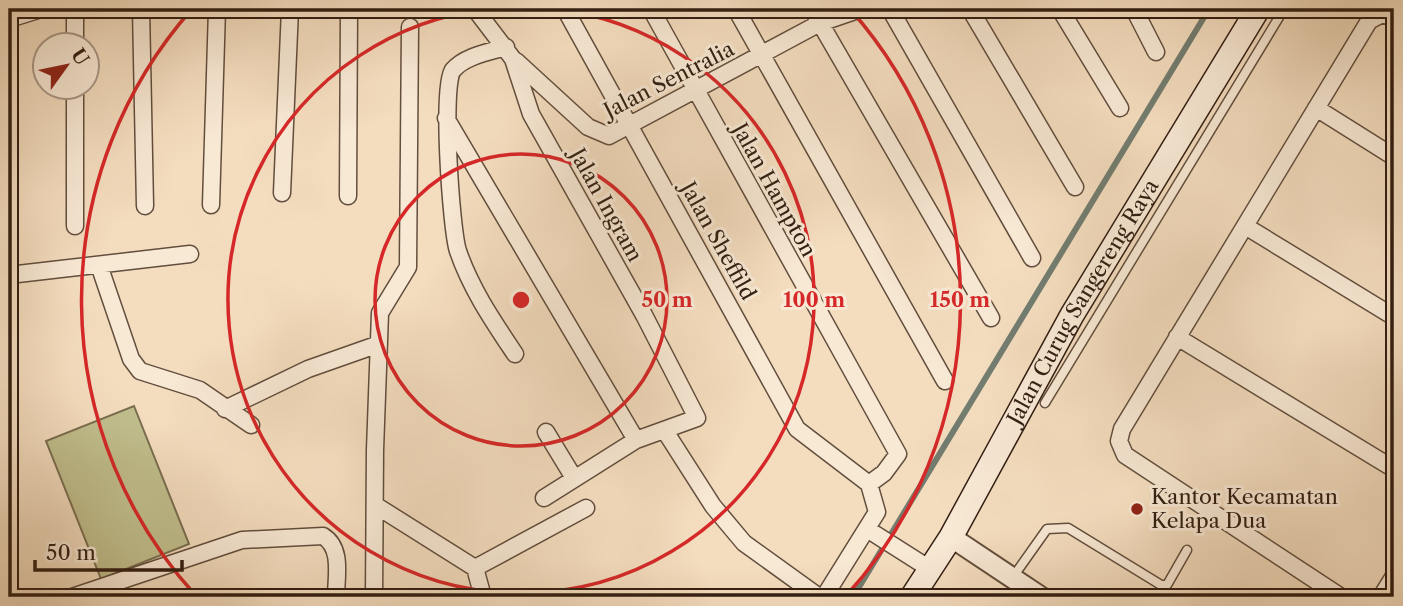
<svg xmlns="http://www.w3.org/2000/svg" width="1403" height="606" font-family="'Libre Caslon Text',serif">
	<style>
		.green { fill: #c1bf8e; stroke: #7a6e50; stroke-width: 2 }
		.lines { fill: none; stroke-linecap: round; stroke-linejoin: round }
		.stream { stroke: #727d70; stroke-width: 6 }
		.service-casing { stroke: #624e3d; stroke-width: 11 }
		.minor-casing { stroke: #624e3d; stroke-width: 19 }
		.tertiary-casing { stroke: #624e3d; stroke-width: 23 }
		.secondary-casing { stroke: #321e12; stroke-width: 26 }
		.service { stroke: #f8e9d5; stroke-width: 8 }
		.minor { stroke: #f8e9d5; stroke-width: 16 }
		.tertiary { stroke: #f8e9d5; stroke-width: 19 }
		.secondary { stroke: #f8e9d5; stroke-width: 23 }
		.ring { fill: none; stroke: #d62828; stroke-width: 3.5 }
		.poi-dot { fill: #8f2418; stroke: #f8e9d5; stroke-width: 2.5 }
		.labels { text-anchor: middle; stroke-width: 6; stroke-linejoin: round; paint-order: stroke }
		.street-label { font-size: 21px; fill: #321e12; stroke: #f8e9d5 }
		.poi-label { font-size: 21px; fill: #321e12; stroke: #f8e9d5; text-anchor: start }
		.centre { fill: #d62828; stroke: #f8e9d5; stroke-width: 3.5 }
		.ring-label { font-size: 21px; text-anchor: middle; font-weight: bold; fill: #d62828; stroke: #f8e9d5; stroke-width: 6; stroke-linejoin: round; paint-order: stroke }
	</style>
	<rect width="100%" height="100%" fill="#f4ddbf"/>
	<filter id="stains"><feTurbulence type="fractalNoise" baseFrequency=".00286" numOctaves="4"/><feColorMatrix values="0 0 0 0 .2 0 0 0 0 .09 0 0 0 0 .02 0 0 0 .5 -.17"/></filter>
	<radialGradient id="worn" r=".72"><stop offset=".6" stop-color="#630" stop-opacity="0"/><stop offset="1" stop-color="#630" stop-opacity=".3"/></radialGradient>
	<!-- green -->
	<path class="green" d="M134,406L189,544L101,579L46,441Z"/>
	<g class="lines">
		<!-- stream -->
		<path class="stream" d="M853,597L1209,9"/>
		<!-- service casing -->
		<g class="service-casing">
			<path id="service" d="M1045,403L1284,9
				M1013,577L1047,529L1068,528L1161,585H1167L1187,550"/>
		</g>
		<!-- minor casing -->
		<g class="minor-casing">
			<path id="minor" d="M141,9L145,206
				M475,9L513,59L531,114L644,315L697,418L636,440L544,498
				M565,9L797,429L869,484L884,473L898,454L651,9
				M736,9L945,381
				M812,9L991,318
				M890,9L1032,258
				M970,9L1075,187
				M1060,9L1120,108
				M1134,9L1156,52
				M75,10V46
				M9,19L41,9H92
				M506,47C489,52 465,56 453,70C441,83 451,230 458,251C471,289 493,321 515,354
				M516,61L588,127L609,136L820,23L861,9
				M75,88V226
				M1316,108L1394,157
				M446,118L636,440
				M282,193L290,9
				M348,196L349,9
				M211,205L217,9
				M1245,226L1394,317
				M99,265L131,359L140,371L200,390L251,425
				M9,275L190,254
				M1177,337L1394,469
				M225,409L308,369L379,344
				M665,431L713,506L744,543L819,597
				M546,432L574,478
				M375,505L475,568L483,597
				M867,529L930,569
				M475,568L586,508
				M72,597L242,540L323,536C343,548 336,577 336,597
				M374,597L375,450L380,313L408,267L410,27
				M824,597L877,512L869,484
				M1341,597L1125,455L1119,441L1122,429L1369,21L1382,14L1394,18
				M1381,597L1394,576"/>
		</g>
		<!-- tertiary casing -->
		<g class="tertiary-casing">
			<path id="tertiary" d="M951,537L1041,597"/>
		</g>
		<!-- secondary casing -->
		<g class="secondary-casing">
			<g id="secondary">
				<path id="s1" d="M912,597L951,537L1072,315L1258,9"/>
			</g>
		</g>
		<!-- service -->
		<use href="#service" class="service"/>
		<!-- minor -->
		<use href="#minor" class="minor"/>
		<!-- tertiary -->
		<use href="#tertiary" class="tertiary"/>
		<!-- secondary -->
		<use href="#secondary" class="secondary"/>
	</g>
	<!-- distance rings -->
	<g class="ring">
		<circle cx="521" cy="300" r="146"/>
		<path d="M554 9A293 293 0 1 1 488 9"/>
		<path d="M197 597A439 439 0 0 1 192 9M850 9A439 439 0 0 1 845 597"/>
	</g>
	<!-- markers -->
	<circle class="poi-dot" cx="1137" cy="509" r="7"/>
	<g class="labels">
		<!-- street labels -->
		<g class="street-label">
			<text transform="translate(669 80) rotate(-27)" y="7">Jalan Sentralia</text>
			<text transform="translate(774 190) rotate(61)" y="7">Jalan Hampton</text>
			<text transform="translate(606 205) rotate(61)" y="7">Jalan Ingram</text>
			<text transform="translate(718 241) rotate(61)" y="7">Jalan Sheffild</text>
			<text dy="7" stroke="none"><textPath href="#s1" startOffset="341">Jalan Curug Sangereng Raya</textPath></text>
		</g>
		<!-- poi labels -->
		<g class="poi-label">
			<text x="1151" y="504">Kantor Kecamatan<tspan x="1151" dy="24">Kelapa Dua</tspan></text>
		</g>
	</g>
	<circle cx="521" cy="300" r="10" class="centre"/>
	<g class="ring-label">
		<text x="667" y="307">50 m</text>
		<text x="814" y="307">100 m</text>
		<text x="960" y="307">150 m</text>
	</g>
	<!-- margin -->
	<rect width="1403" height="606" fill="none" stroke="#f4ddbf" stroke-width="35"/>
	<rect x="10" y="10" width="1382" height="585" fill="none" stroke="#321e12" stroke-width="3.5"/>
	<rect x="18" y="18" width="1368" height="571" fill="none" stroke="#321e12" stroke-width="2"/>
	<!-- north arrow -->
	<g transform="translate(66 66) rotate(57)"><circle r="33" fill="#f8e9d5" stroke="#a99887" stroke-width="2"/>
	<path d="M0-5L12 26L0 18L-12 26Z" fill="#8f2418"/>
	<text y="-10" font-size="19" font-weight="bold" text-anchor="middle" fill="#321e12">U</text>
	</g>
	<!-- scale -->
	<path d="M35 560v10h147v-10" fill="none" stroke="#321e12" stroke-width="3.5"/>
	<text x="46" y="560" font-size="21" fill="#321e12" stroke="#f8e9d5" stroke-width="5" paint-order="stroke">50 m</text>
	<rect width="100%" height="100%" filter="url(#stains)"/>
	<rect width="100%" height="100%" fill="url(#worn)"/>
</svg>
